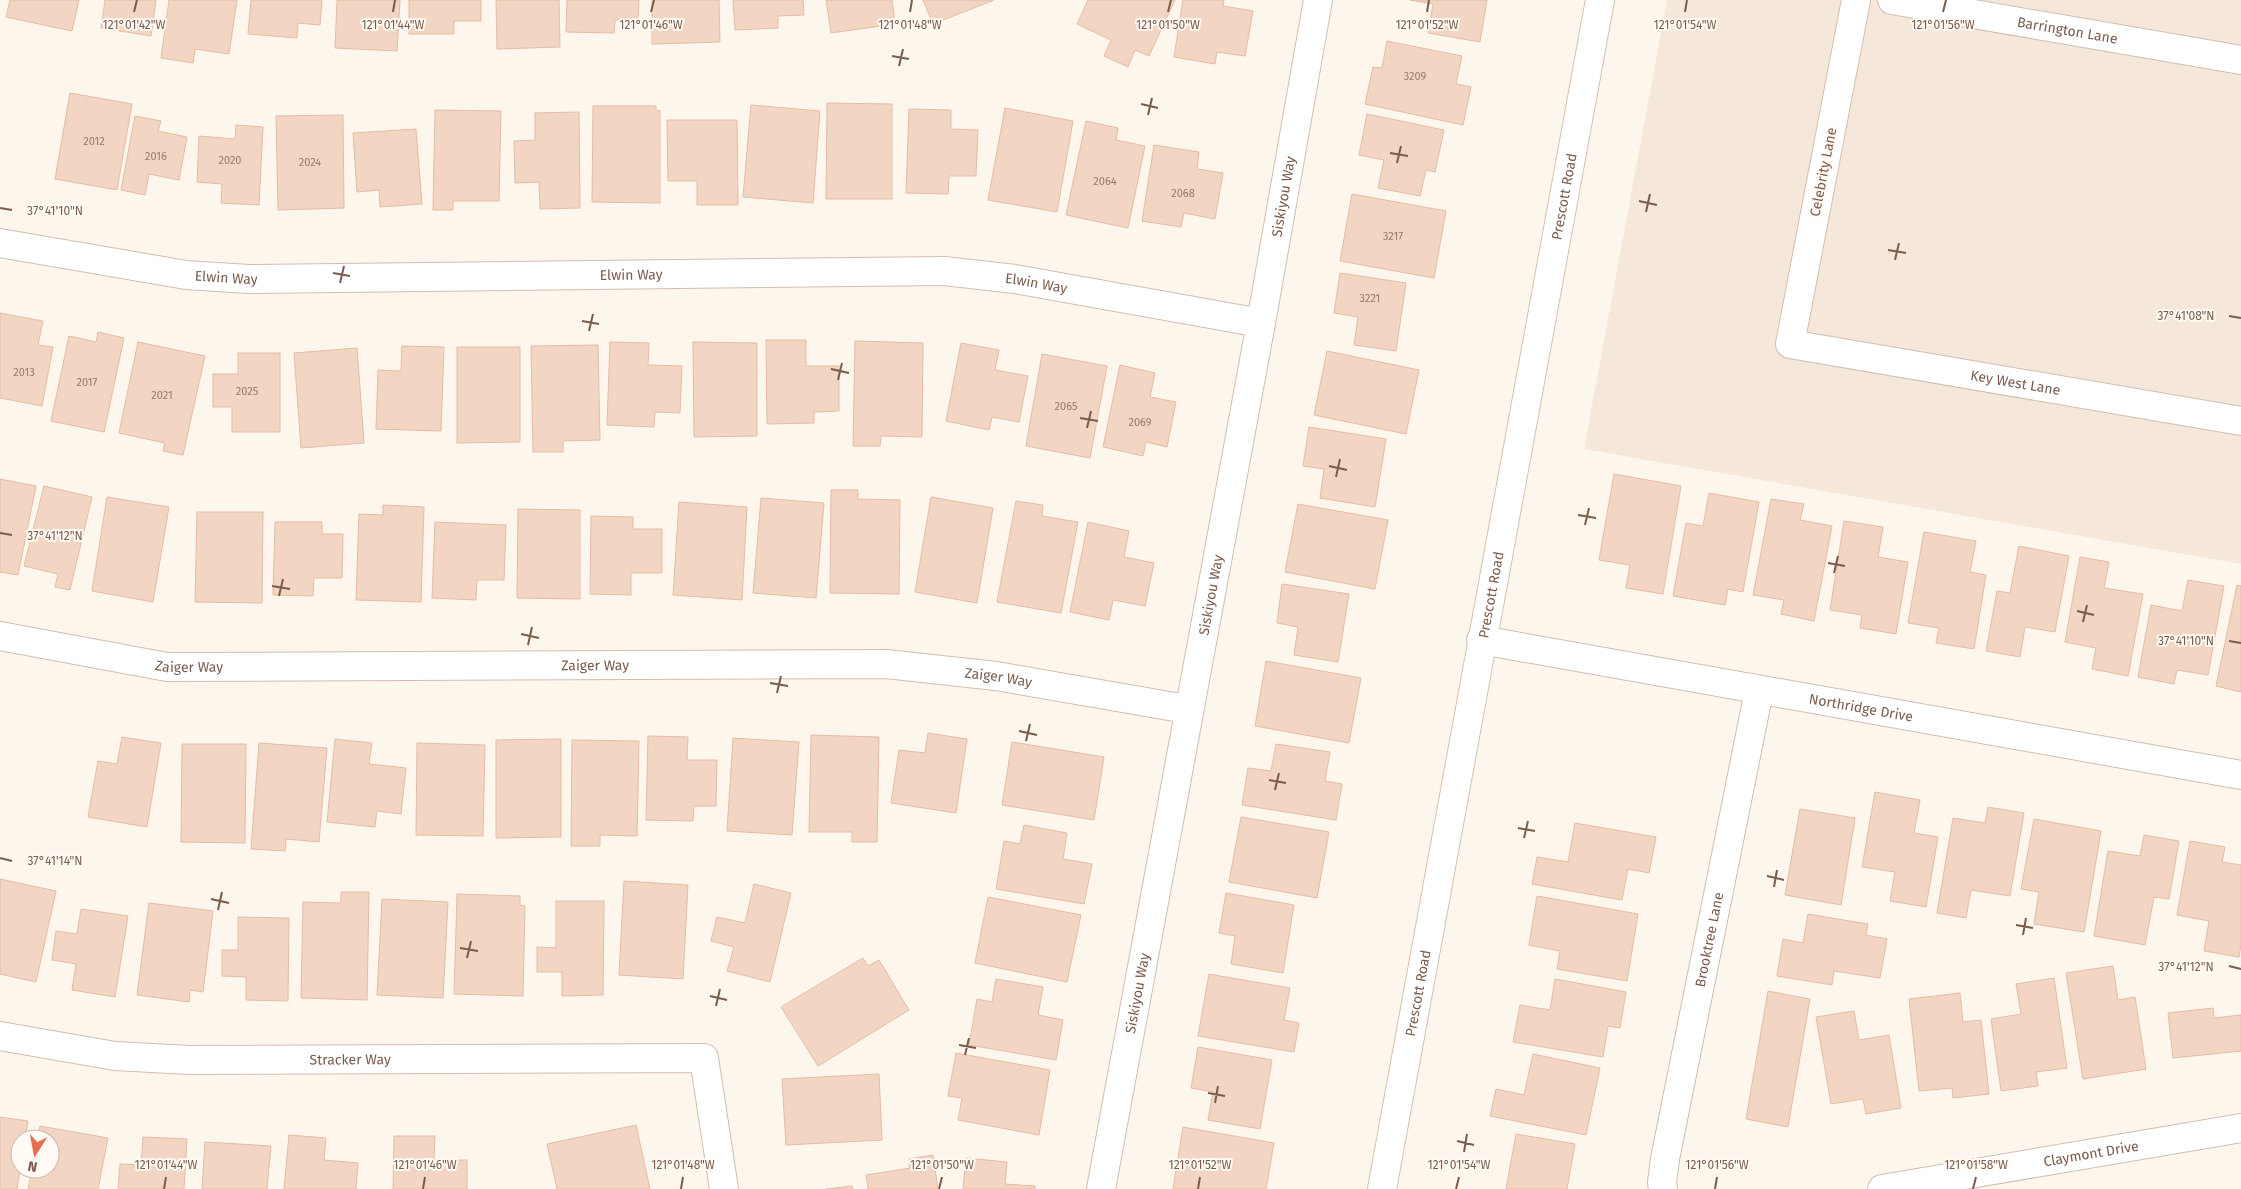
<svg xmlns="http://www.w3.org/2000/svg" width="2241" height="1189" font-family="'Fira Sans',sans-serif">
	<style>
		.residential { fill: #f5e8da }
		.building { fill: #f3d5c3; stroke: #e6bba3 }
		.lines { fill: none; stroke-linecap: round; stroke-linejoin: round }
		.minor-casing { stroke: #d1beb0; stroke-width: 30 }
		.secondary-casing { stroke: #d6c0b0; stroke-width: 30 }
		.minor { stroke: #fff; stroke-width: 28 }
		.secondary { stroke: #fff; stroke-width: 28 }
		.ticks { fill: none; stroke: #7a5c4d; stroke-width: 2 }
		.labels { text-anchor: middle; stroke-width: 4; stroke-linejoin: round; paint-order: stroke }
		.number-label { font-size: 11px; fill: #987a6a }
		.street-label { font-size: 14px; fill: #7a5c4d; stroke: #fffaf3 }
		.ticks-label { font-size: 12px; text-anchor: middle; fill: #7a5c4d; stroke: #fffaf3; stroke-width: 4; stroke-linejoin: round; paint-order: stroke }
	</style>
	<rect width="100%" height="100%" fill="#fdf6ec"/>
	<!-- residential -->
	<path class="residential" d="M1667,0H2241V564L1584,449Z"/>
	<!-- building -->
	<path class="building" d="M10,0H79L72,31L6,17Z
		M105,0H156L151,36L101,28Z
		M169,0H237L229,54L195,49L193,63L161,58Z
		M251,0H322L320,25L298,23L297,38L248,34Z
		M337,0H400L397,51L335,48Z
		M409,0H481V21H454V34H409Z
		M496,0H559L560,47L497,49Z
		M567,0H639L638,20H615L614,33L566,32Z
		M652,0H719L720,42L652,44Z
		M733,0H803L804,15L778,16V28L735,30Z
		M826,0H892L895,24L831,33Z
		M923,0H994L933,24Z
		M1088,0H1175L1149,56L1135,50L1128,67L1104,56L1111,40L1077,24Z
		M1183,0H1224L1223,6L1253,11L1245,56L1217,52L1215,64L1174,57Z
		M1410,0H1487L1480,42L1428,33L1433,4Z
		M1387,41L1462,56L1456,84L1471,87L1463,125L1365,104L1373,67L1382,68Z
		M70,93L132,104L117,190L55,179Z
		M827,103L892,104V199H826Z
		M751,105L820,111L813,203L743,197Z
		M593,106H656V110L660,111V203L592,202Z
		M1005,108L1073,121L1057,212L988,200Z
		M909,109L951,110V129L978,130L976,176H949L948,194L906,193Z
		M435,110L501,111L499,201H453V210H433Z
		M579,112L580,208L540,209L539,182L515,183L514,141L535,140V113Z
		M1367,114L1444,130L1435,172L1426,170L1420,196L1378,188L1384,160L1359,155Z
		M343,115L344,208L278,210L276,116Z
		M135,116L161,121L158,131L187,137L179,180L149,174L145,195L121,190Z
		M667,120H737L738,205H697V181H668Z
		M1086,121L1118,128L1116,140L1145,146L1128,228L1066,215Z
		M236,125L263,127L259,205L221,203L222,184L197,182L199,136L235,139Z
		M416,129L422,204L380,207L379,190L357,192L353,133Z
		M1154,145L1199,152L1197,169L1223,173L1215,219L1184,213L1181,227L1142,221Z
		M1352,194L1446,211L1434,278L1340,261Z
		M1340,273L1406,283L1396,351L1354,345L1358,317L1334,313Z
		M0,313L43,321L38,345L53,347L42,406L0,398Z
		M98,332L124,338L104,432L51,421L69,336L96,342Z
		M766,340H806V366H839V411L814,412V423L767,424Z
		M855,341L923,343L922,437L881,436L880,446H853Z
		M138,342L205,356L183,455L163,451L165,443L119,433Z
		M610,342L649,343L648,365L682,366L680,413L655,412L654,427L607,425Z
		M693,342L757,343V436L694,437Z
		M961,343L999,350L995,370L1028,376L1019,422L992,417L989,430L946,421Z
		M598,345L600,440L563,441V452H533L531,346Z
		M402,346L444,347L441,431L376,429L378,370L401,371Z
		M457,347H520V442L457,443Z
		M357,348L364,443L301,448L294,353Z
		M1327,351L1419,370L1406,434L1314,415Z
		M238,353H280V432H232V407H213V374H238Z
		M1042,354L1107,366L1090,458L1026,446Z
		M1120,365L1155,373L1150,397L1176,402L1167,447L1146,442L1143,456L1103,447Z
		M1309,427L1386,439L1375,507L1320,498L1324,469L1303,466Z
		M1614,474L1681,486L1663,594L1626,588L1630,565L1599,560Z
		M0,479L36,486L18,575L0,572Z
		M44,486L92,497L70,590L55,587L58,574L24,566Z
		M831,490H858V499L900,500L899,594L830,593Z
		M1709,493L1759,502L1743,592L1728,589L1725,605L1673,596L1686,523L1703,526Z
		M107,497L169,507L153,602L92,591Z
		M931,497L993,508L977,603L915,592Z
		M761,498L824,503L816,598L753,593Z
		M1771,499L1804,504L1800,520L1832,526L1814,621L1781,614L1784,600L1753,595Z
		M1016,501L1043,505L1042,516L1078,522L1061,613L997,602Z
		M679,502L747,507L742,600L673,595Z
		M1298,504L1388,520L1375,589L1285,572Z
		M383,505L424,507L421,602L356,600L359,514L383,515Z
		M518,509L580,510V599L517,598Z
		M197,512H263L262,603L195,602Z
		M591,516L633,517V529H662V573H631V595L590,594Z
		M1844,521L1883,527L1878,557L1908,562L1896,634L1860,628L1862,615L1830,610Z
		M275,522H322V534H343L342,578H314L313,596L273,595Z
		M435,522L506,525L504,580H477L476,600L432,598Z
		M1088,522L1129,531L1124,557L1154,563L1145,606L1113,600L1109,620L1070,612Z
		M1924,532L1976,541L1970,572L1986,575L1974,649L1936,643L1939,628L1908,623Z
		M2019,546L2069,556L2055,632L2025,627L2020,657L1986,651L1997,591L2010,593Z
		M2080,557L2109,562L2104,588L2143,594L2128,676L2092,669L2096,648L2065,642Z
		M2188,580L2224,586L2208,675L2177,670L2174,684L2138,677L2151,605L2182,611Z
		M1282,584L1349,594L1338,662L1294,655L1298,627L1277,623Z
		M2237,585L2241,586V692L2216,686Z
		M1266,661L1361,678L1349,743L1255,726Z
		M928,733L967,739L956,813L891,803L899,750L925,753Z
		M811,735L879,737L877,842H852V832H809Z
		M648,736L688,737L687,760H717L716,806H694L693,821L646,820Z
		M122,737L161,743L147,827L88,817L98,761L117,764Z
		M733,738L799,742L792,835L727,831Z
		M335,739L372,743L369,764L406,768L401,814L377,811L375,827L327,822Z
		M561,739V837L496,838V740Z
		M572,740L639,741L637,836L600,835V846H571Z
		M1012,742L1104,757L1094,820L1002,805Z
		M259,743L327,748L319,842L286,839L285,851L251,849Z
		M417,743L485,745L483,836L416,835Z
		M182,744H246L245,843L181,842Z
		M1276,744L1330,752L1325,781L1342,784L1336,820L1242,805L1248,768L1271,771Z
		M1875,792L1920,800L1914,833L1938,837L1926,907L1890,901L1895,872L1862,867Z
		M1988,807L2024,813L2010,896L1971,890L1966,918L1937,913L1953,818L1985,823Z
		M1800,809L1855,818L1841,905L1785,895Z
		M1241,817L1329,832L1317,898L1229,882Z
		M2034,819L2101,831L2084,932L2034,924L2039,892L2021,889Z
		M1575,823L1656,837L1649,873L1628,869L1622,900L1532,884L1537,857L1568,862Z
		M1024,825L1067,833L1063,859L1092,864L1084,904L996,889L1004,841L1020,844Z
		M2144,835L2179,841L2169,899L2154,897L2145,945L2094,936L2108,851L2140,856Z
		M2190,841L2225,847L2222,862L2241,865V945L2239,957L2204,951L2209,921L2177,915Z
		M0,879L56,891L36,982L0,974Z
		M624,881L688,885L683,979L619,975Z
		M754,884L791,893L770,982L727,971L734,947L711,941L717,917L745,923Z
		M341,892H369L367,1000L301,998L303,902L341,903Z
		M1226,893L1294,905L1283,973L1231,964L1235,936L1219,933Z
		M457,894L520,896V905L525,906L523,996L454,994Z
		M1537,896L1638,914L1627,981L1557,969L1560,951L1529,945Z
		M988,897L1081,915L1067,982L975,963Z
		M382,899L448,902L443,998L377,995Z
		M556,901H604L603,995L562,996V972H537V947L556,948Z
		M149,903L213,911L203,992L190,990L189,1002L137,995Z
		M81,909L128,916L115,997L72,990L76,964L52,960L56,931L77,934Z
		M1808,914L1868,924L1866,935L1887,939L1880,978L1834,971L1832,985L1777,976L1783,939L1803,943Z
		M238,917L289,918L288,1001L246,1000V977L222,976V950H238Z
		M863,958L868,966L879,960L909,1010L818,1066L781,1007Z
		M2113,966L2118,1000L2135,997L2146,1069L2083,1079L2066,973Z
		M1209,974L1290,988L1284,1020L1299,1023L1294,1052L1198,1036Z
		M2054,978L2067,1068L2036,1072L2038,1086L2001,1091L1991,1019L2021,1014L2016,984Z
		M996,979L1043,987L1038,1015L1063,1020L1056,1060L969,1045L977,999L992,1002Z
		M1555,979L1626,992L1620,1028L1608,1026L1603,1057L1513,1042L1520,1005L1550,1010Z
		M1768,991L1810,999L1788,1127L1746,1119Z
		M1960,993L1963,1022L1981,1020L1989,1094L1953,1098L1952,1088L1919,1091L1909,999Z
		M2213,1008L2214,1018L2241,1015V1051L2173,1058L2168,1013Z
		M1854,1011L1859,1040L1889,1035L1901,1108L1866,1114L1863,1099L1831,1104L1816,1017Z
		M1198,1047L1272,1060L1260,1129L1208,1120L1213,1092L1191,1088Z
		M956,1053L1050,1070L1039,1135L958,1120L962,1098L948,1096Z
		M1533,1054L1600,1068L1586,1135L1490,1116L1496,1089L1524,1095Z
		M879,1074L882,1140L786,1145L782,1079Z
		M0,1117L28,1121L25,1139H20V1169L17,1189H0Z
		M636,1125L650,1189H557L547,1144Z
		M40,1126L108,1138L98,1189H28L32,1169H50V1139H37Z
		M1183,1127L1274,1143L1266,1189H1173Z
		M1516,1134L1575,1144L1567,1189H1506Z
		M289,1135L326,1138L324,1160L358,1163L356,1189H284Z
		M394,1136H435L434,1160H467V1189H393Z
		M143,1137L187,1139L184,1189H118L120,1164L141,1165Z
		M205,1142L271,1146L267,1189H202Z
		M933,1155L938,1189H868L866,1175L910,1168L909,1159Z
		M966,1158L1007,1162L1005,1184L1035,1186V1189H963Z
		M852,1186L853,1189H826Z"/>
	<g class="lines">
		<!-- minor casing -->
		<g class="minor-casing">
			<g id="minor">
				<path id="s1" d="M1856,0L1790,344L2241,421"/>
				<path id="s2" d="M1892,0L2241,60"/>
				<path id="s3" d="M0,243L186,275L249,279L944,271L1015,279L1261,323"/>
				<path id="s4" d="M0,636L167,667L886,664L996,676L1175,707H1189"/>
				<path id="s5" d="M1481,640L2241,775"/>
				<path id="s6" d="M0,1036L115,1056L189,1060L704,1058L724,1189"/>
				<path id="s7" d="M1101,1189L1261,323L1318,0"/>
				<path id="s8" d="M1663,1189L1662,1182L1665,1159L1759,691"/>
				<path id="s9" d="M1882,1189L2241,1128"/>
			</g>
		</g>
		<!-- secondary casing -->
		<g class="secondary-casing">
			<g id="secondary">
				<path id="s10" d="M1382,1189L1600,0"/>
			</g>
		</g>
		<!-- minor -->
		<use href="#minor" class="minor"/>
		<!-- secondary -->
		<use href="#secondary" class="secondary"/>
	</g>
	<!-- ticks -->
	<path class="ticks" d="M134,12L137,0M393,12L395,0M651,12L654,0M910,12L912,0M1168,12L1171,0M1427,12L1429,0M1685,12L1687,0M1943,12L1946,0M892,56L909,59M899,66L903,49M1141,104L1158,108M1148,115L1152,98M1390,153L1408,156M1397,163L1401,146M1639,201L1657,205M0,208L12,210M1646,212L1650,194M1888,250L1906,253M1895,260L1899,243M333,273L350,276M340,283L344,266M2229,316L2241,318M582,321L599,324M589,331L593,314M831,369L849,373M838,380L842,363M1080,418L1098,421M1087,428L1091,411M1329,466L1347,470M1336,477L1340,459M1578,515L1596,518M1585,525L1589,508M0,533L12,535M1828,563L1845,566M1834,573L1838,556M272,586L290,589M279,596L283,579M2077,611L2094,615M2083,622L2087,605M521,634L539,638M2229,641L2241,643M528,645L532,627M770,683L788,686M777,693L781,676M1019,731L1037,735M1026,741L1030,724M1269,780L1286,783M1275,790L1279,773M1518,828L1535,831M1524,838L1528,821M0,858L12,861M1767,876L1784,880M1774,887L1777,870M211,899L229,903M218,910L222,892M2016,925L2033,928M2023,935L2026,918M460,948L478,951M467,958L471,941M2229,966L2241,969M710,996L727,1000M716,1006L720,989M959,1045L976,1048M965,1055L969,1038M1208,1093L1225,1096M1215,1103L1218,1086M1457,1141L1474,1145M1464,1152L1467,1134M164,1189L166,1177M423,1189L425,1177M681,1189L683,1177M939,1189L942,1177M1198,1189L1200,1177M1456,1189L1459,1177M1715,1189L1717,1177M1973,1189L1976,1177"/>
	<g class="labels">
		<!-- number labels -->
		<g class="number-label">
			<text x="1415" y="80">3209</text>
			<text x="94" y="145">2012</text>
			<text x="156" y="160">2016</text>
			<text x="230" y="164">2020</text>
			<text x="310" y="166">2024</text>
			<text x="1105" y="185">2064</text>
			<text x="1183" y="197">2068</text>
			<text x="1393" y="240">3217</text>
			<text x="1370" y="302">3221</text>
			<text x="24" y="376">2013</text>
			<text x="87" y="386">2017</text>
			<text x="247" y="395">2025</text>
			<text x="162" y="399">2021</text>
			<text x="1066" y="410">2065</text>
			<text x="1140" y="426">2069</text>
		</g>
		<!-- street labels -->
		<g class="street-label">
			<text dy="5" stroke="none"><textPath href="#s2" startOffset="178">Barrington Lane</textPath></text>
			<text transform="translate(1823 172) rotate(-79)" y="5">Celebrity Lane</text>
			<text dy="5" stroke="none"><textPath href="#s7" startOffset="1009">Siskiyou Way</textPath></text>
			<text dy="5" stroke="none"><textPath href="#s10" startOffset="1009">Prescott Road</textPath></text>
			<text dy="5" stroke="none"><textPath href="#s3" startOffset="634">Elwin Way</textPath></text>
			<text dy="5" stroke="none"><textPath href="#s3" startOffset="229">Elwin Way</textPath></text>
			<text dy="5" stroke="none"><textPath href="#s3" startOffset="1040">Elwin Way</textPath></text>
			<text dy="5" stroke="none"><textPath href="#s1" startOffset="579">Key West Lane</textPath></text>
			<text dy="5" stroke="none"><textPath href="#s10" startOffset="604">Prescott Road</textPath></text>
			<text dy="5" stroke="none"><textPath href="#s7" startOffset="604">Siskiyou Way</textPath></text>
			<text dy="5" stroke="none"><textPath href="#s4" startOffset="192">Zaiger Way</textPath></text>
			<text dy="5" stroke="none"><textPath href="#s4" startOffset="598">Zaiger Way</textPath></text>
			<text dy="5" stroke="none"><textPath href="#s4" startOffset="1002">Zaiger Way</textPath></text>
			<text dy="5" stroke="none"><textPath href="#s5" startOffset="386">Northridge Drive</textPath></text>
			<text dy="5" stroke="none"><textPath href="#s8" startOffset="254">Brooktree Lane</textPath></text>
			<text dy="5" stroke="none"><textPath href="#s7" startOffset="199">Siskiyou Way</textPath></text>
			<text dy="5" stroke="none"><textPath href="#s10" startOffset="199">Prescott Road</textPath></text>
			<text dy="5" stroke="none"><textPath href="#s6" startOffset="352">Stracker Way</textPath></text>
			<text dy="5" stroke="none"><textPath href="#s9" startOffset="212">Claymont Drive</textPath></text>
		</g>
	</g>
	<g class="ticks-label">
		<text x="393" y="29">121°01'44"W</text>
		<text x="651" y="29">121°01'46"W</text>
		<text x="910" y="29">121°01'48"W</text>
		<text x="1168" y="29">121°01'50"W</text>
		<text x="1427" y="29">121°01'52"W</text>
		<text x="1685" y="29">121°01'54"W</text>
		<text x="134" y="29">121°01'42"W</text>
		<text x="1943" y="29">121°01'56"W</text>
		<text x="55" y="215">37°41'10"N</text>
		<text x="2186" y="320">37°41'08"N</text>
		<text x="55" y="540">37°41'12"N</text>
		<text x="2186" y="645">37°41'10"N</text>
		<text x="55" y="865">37°41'14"N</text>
		<text x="2186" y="971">37°41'12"N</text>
		<text x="166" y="1169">121°01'44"W</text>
		<text x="425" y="1169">121°01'46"W</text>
		<text x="683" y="1169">121°01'48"W</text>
		<text x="942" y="1169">121°01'50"W</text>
		<text x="1200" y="1169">121°01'52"W</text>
		<text x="1459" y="1169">121°01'54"W</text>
		<text x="1717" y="1169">121°01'56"W</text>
		<text x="1976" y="1169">121°01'58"W</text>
	</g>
	<!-- north arrow -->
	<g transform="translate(35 1154) rotate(191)"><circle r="24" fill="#fffaf3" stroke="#cabbb1"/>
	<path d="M0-4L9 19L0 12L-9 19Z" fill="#e76f51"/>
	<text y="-8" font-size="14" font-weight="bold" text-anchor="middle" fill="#7a5c4d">N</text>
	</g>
</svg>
